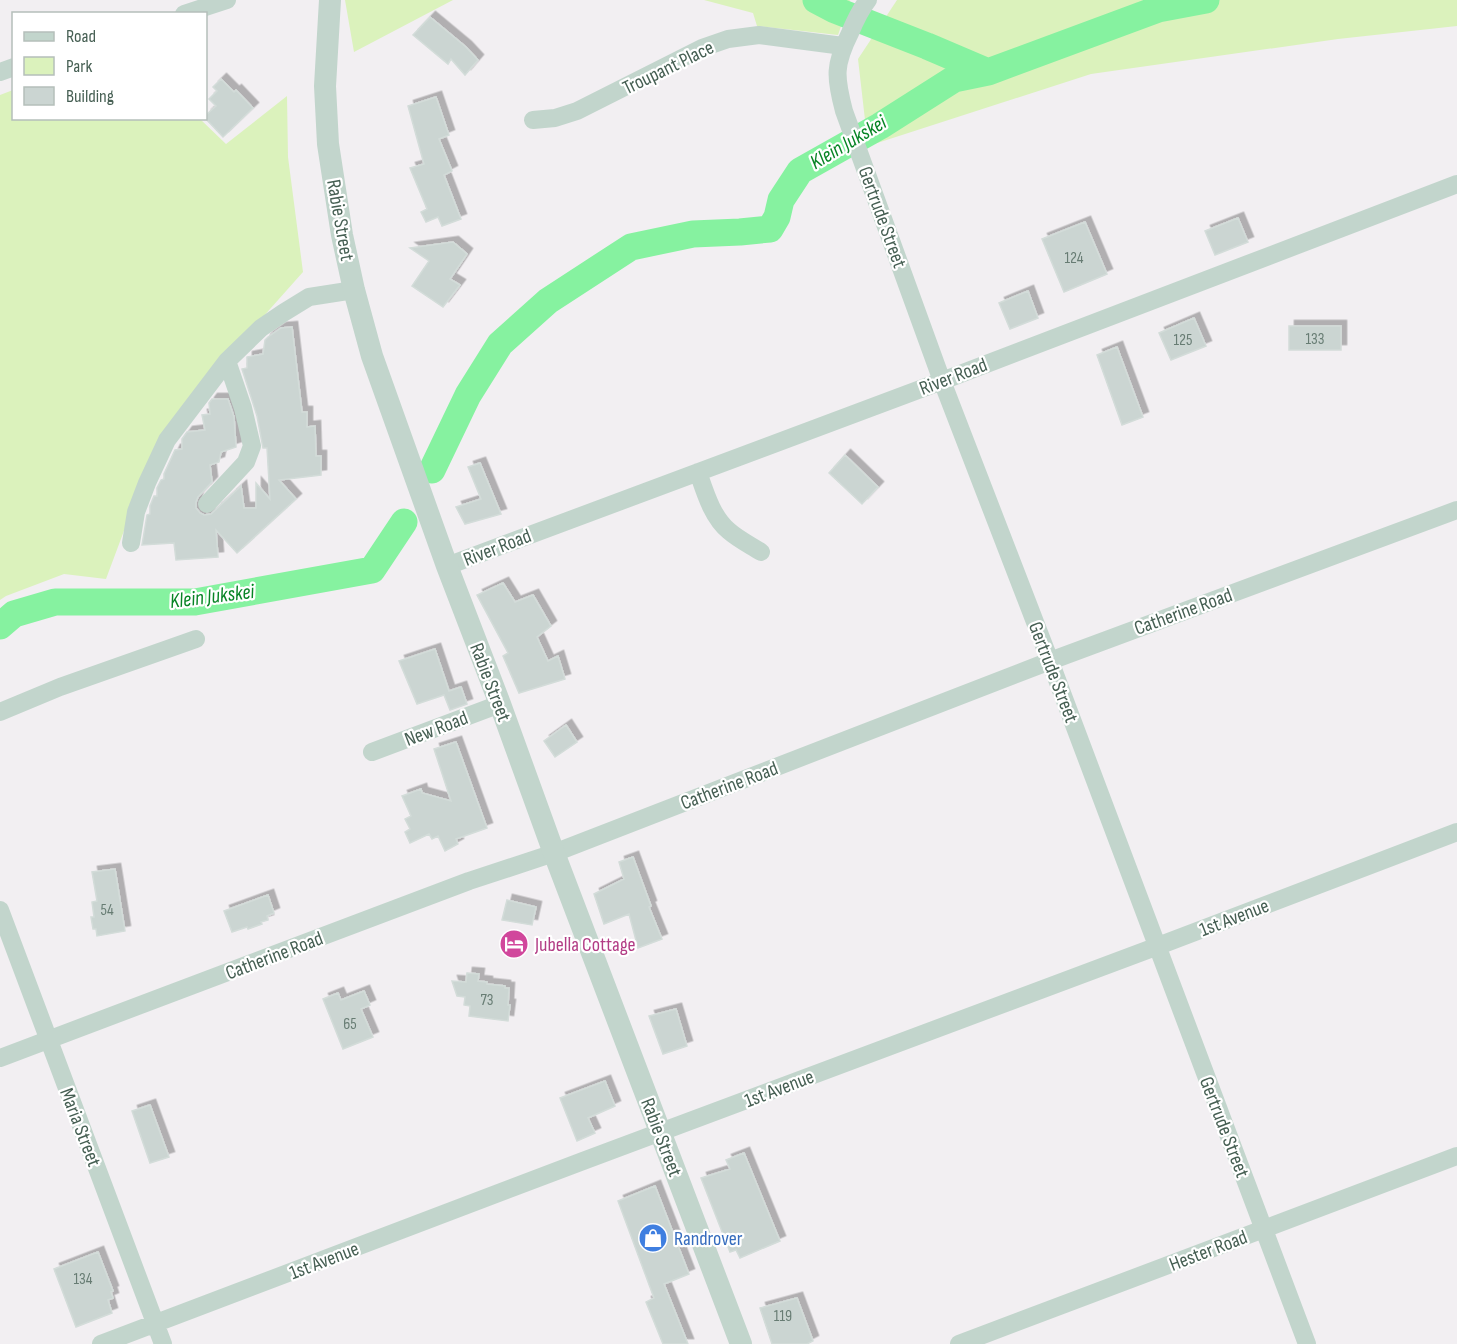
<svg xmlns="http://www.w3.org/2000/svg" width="1457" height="1344" font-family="'Sofia Sans Condensed',sans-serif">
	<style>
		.green { fill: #dbf2bc }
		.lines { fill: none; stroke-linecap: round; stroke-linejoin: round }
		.river { stroke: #86f2a0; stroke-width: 27 }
		.building { fill: #cbd5d2; stroke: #d3dcd9; stroke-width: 1.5; filter: url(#shadow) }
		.minor { stroke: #c2d5cc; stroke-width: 18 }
		.tertiary { stroke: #c2d5cc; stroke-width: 22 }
		.labels { text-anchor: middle; stroke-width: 4.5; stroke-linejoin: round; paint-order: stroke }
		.number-label { font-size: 16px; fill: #677c73 }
		.street-label { font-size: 20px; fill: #465f53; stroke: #fff }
		.hotel-label { font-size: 20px; fill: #b23c85; stroke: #fff; text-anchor: start }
		.shop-label { font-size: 20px; fill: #366cbe; stroke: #fff; text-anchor: start }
		.water-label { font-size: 21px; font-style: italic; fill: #078425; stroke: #fff }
	</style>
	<defs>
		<filter id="shadow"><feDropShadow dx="5.5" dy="-5.5" stdDeviation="0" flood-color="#0004"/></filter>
	</defs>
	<rect width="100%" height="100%" fill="#f2eff2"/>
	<!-- green -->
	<path class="green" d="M345,0H453L354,52Z
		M704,0H850L838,35L757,26L753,13Z
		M897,0H1457V26L1338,39L1091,74L868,146L858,59Z
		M13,90L14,118L200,119L226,144L287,96L288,157L303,272L212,374L156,445L106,579L64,574L6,596L0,600V95Z"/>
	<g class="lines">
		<!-- river -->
		<path class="river" d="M816,0L835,10L927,46L988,72
			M432,470L468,395L500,344L548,301L631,247L693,234L740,232L770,229L777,217L781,200L800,171L880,126L954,79L988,72L1158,9L1206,0
			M0,626L14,614L55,602H195L372,570L404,522"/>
	</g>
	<!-- building -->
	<path class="building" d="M430,17L466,47L478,60L465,75L451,59L448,64L413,35Z
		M221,79L234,92L236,90L253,108L223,137L205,118L206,115L216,106L209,99L217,91L213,87Z
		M436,97L449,135L439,139L452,171L444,175L461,219L442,226L438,217L426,222L421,212L427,209L410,168L424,164L408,106Z
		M1238,218L1248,242L1215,255L1205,231Z
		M1085,222L1107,274L1064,292L1042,239Z
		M453,242L467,254L450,279L460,285L443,307L412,286L429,261L410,248Z
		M1028,291L1038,318L1010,329L999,303Z
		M1194,318L1206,346L1171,360L1159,333Z
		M1289,326H1341V350H1289Z
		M292,327L302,412H307V427L315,426L316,456H321V475L279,480L296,499L237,553L216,530L218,557L176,560L174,543L142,545L147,515L150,514V506L154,496H157V488L161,480L164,479V474L175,450L182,449V439L187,432L205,430L202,415L210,414L209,403L212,399H228L234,417L236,447L221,452L219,462L210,465L212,482L198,497L196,502V508L200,513L204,515L211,514L241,486L244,508H256V483L270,499L267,448H263L257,416L242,369L247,368V357L263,354L265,340L268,337L281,328Z
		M1117,347L1143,417L1122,425L1097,355Z
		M845,455L878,487L862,504L829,473Z
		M480,463L501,514L465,524L456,507L481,499L468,467Z
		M503,583L515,602L533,595L551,626L537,637L548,661L558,656L565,679L519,693L503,656L508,653L477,595Z
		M435,649L449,691L461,687L467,704L450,710L444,695L417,704L399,661Z
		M566,725L577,742L555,757L544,741Z
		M456,742L487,828L456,839L458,844L445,851L438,836L432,839L429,834L410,843L405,832L410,829L405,819L411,816L402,796L421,789L422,793L451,801L434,749Z
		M633,857L651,906L649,907L662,939L638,948L629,914L604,924L594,894L624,879L619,862Z
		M115,869L125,931L97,936L96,929H93L91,917H94L92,902L97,901L92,872Z
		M268,895L274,913L267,916L268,920L261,922L262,924L248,929L247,927L232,932L224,911Z
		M507,900L536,907L532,925L502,920Z
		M467,973L479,974L478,981L487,982V984L505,986V988H509L508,1005H510L508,1021L469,1016L470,1006L464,1005L465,997L457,996L452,981L466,982Z
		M364,991L370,1005L361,1009L373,1037L343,1049L323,999L338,993L341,1000Z
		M676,1009L687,1046L663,1054L649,1016Z
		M605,1081L615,1106L588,1118L595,1133L577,1141L560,1098Z
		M150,1105L169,1157L150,1163L132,1111Z
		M744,1153L780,1241L740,1258L736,1250L730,1252L701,1178L730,1169L726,1160Z
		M655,1186L689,1274L664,1284L688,1344H663L646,1302L654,1298L618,1201Z
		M98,1252L113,1291L111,1292L113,1298L108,1300L112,1313L76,1327L54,1269Z
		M797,1298L813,1341L807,1344H772L760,1308Z"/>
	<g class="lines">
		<!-- minor -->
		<path class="minor" d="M868,0C860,10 855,21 850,33C834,65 835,77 844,111L942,381L1050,661L1307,1344
			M184,14L227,0
			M0,72L14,67
			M533,120L555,118L577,111L702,48L728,39L759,35L843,46
			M698,472C705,492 712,517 729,531C738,539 750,545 761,552
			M207,504L246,462L252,446L243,408L227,361
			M131,543L136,512L147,483L167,440L227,361L261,328L283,313L309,297L354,290
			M447,566L942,381L1457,184
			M0,712L60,687L196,639
			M372,752L500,704
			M0,910L163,1344
			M0,1058L469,881L554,853L1050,661L1457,510
			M101,1344L583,1161L1158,946L1457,832
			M959,1344L1457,1156"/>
		<!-- tertiary -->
		<path class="tertiary" d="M330,0L325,86L328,144L342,235L354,290L372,356L447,566L500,704L554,853L741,1344"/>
	</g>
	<!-- icons -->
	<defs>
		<g id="hotel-disc" transform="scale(1.5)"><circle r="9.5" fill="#d1479c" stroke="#fff"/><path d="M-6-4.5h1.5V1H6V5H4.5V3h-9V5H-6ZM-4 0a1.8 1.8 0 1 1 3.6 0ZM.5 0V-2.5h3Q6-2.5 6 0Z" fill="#fff"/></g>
		<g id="shop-disc" transform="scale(1.5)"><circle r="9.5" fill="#3f7fe0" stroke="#fff"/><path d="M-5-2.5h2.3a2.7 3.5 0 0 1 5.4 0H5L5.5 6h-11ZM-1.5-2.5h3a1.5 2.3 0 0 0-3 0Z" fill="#fff"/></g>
	</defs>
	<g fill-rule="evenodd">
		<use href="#hotel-disc" x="514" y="944"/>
		<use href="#shop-disc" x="653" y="1238"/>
	</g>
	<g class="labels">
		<!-- number labels -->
		<g class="number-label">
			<text x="1074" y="263">124</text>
			<text x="1315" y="344">133</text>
			<text x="1183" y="345">125</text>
			<text x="107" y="915">54</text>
			<text x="487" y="1005">73</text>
			<text x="350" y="1029">65</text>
			<text x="83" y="1284">134</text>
			<text x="783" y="1321">119</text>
		</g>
		<!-- street labels -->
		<g class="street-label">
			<text transform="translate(668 67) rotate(-26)" y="7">Troupant Place</text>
			<text transform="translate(883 217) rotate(70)" y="7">Gertrude Street</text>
			<text transform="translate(341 220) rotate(80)" y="7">Rabie Street</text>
			<text transform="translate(953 376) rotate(-21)" y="7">River Road</text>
			<text transform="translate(497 547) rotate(-21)" y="7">River Road</text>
			<text transform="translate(1183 611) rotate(-20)" y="7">Catherine Road</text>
			<text transform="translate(1054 672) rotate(69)" y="7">Gertrude Street</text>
			<text transform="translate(491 682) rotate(69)" y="7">Rabie Street</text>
			<text transform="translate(436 728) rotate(-21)" y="7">New Road</text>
			<text transform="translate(729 785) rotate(-21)" y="7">Catherine Road</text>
			<text transform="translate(1234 917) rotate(-21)" y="7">1st Avenue</text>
			<text transform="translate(274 955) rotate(-21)" y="7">Catherine Road</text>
			<text transform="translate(779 1088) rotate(-21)" y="7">1st Avenue</text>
			<text transform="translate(81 1127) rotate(69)" y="7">Maria Street</text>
			<text transform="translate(1225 1127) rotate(69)" y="7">Gertrude Street</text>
			<text transform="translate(662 1137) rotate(69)" y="7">Rabie Street</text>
			<text transform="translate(1208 1250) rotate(-21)" y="7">Hester Road</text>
			<text transform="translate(324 1260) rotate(-21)" y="7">1st Avenue</text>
		</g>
		<!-- hotel labels -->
		<g class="hotel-label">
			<text x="535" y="951">Jubella Cottage</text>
		</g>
		<!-- shop labels -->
		<g class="shop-label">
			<text x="674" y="1245">Randrover</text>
		</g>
		<!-- water labels -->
		<g class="water-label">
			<text transform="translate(848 142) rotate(-31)" y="7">Klein Jukskei</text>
			<text transform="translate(212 596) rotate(-7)" y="7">Klein Jukskei</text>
		</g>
	</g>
	<!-- legend -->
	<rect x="12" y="12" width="195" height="108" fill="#ffffff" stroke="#b5bfba" stroke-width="1.5"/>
	<rect x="24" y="32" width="30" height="9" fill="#c2d5cc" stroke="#b5bfba" stroke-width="1.5"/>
	<text x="66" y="42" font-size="18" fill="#465f53">Road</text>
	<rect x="24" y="57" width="30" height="18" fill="#dbf2bc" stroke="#b5bfba" stroke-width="1.5"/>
	<text x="66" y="72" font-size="18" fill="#465f53">Park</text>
	<rect x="24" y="87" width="30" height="18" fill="#cbd5d2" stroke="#b5bfba" stroke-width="1.5"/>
	<text x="66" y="102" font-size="18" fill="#465f53">Building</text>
</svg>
